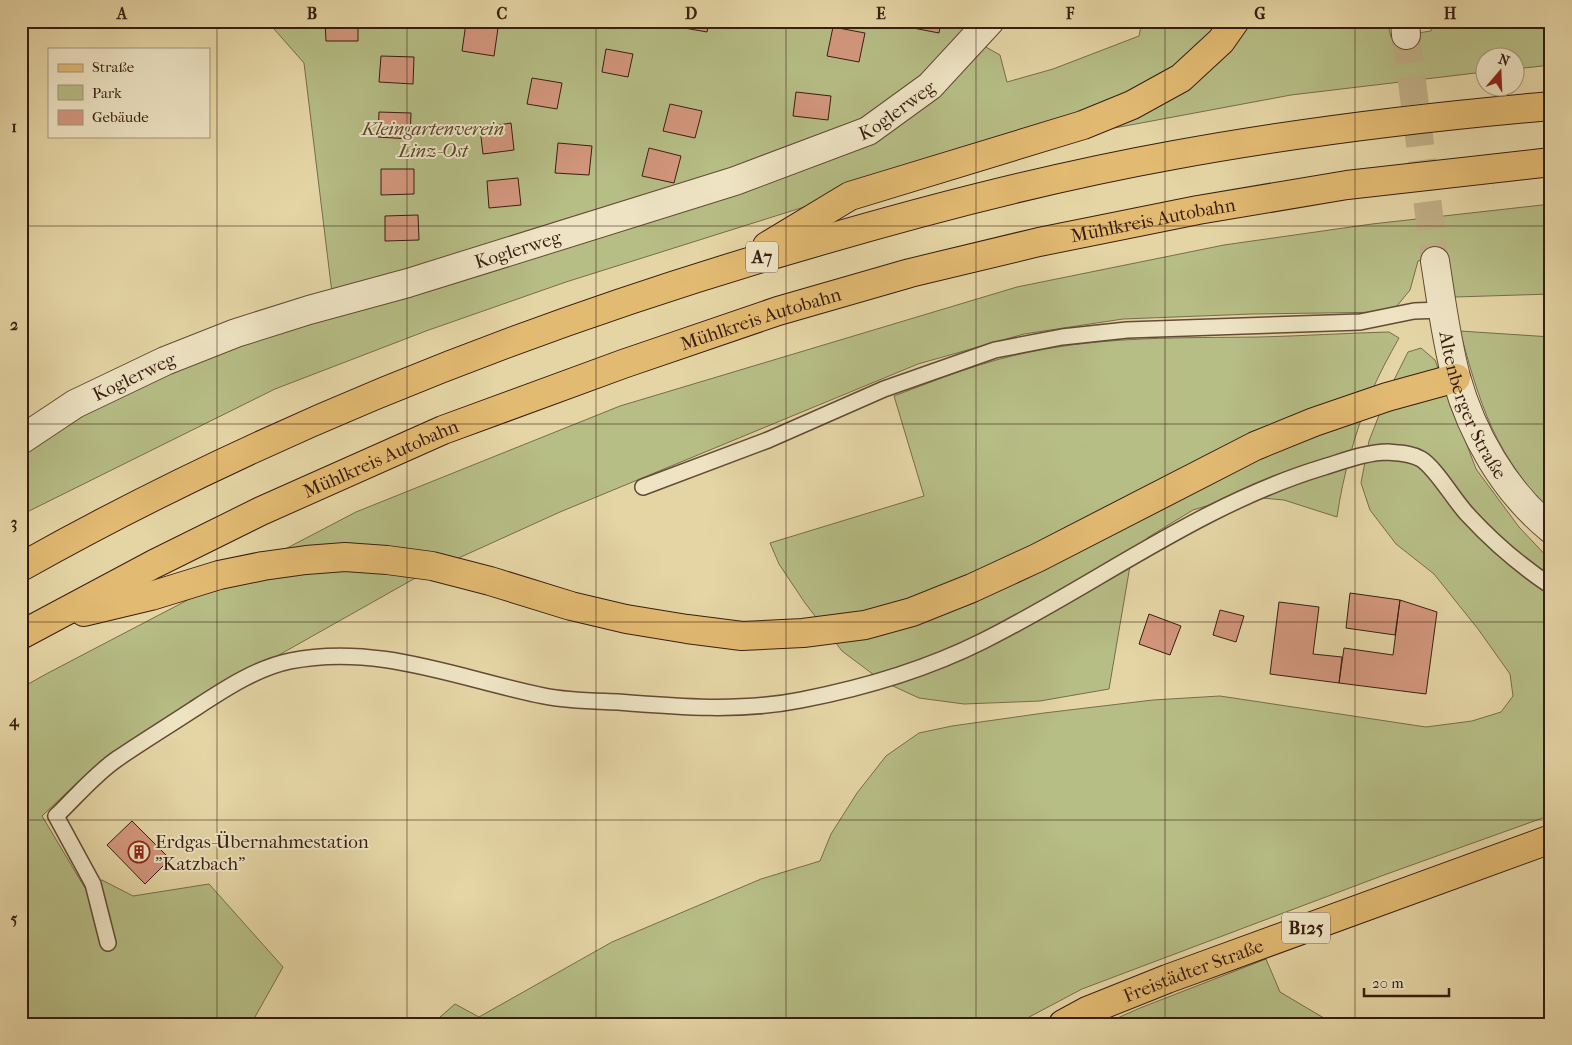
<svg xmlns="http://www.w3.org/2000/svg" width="1572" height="1045" font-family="'IM FELL French Canon',serif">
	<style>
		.green { fill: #b6bd85; stroke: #776d4a }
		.building { fill: #d3977e; stroke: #381d10 }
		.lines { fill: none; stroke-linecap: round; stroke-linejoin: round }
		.tertiary-tunnel { stroke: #c2b087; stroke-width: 28; stroke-dasharray: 28 14; stroke-linecap: butt }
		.service-casing { stroke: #634b35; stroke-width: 18 }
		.minor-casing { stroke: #634b35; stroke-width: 30 }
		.tertiary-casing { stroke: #634b35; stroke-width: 30 }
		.primary-casing { stroke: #381d10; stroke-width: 30 }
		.motorway-casing { stroke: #381d10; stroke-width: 30 }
		.service { stroke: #eee4c4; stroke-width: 15 }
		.minor { stroke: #eee4c4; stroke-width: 28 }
		.tertiary { stroke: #eee4c4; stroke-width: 28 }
		.primary { stroke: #e2ba72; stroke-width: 28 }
		.motorway { stroke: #e2ba72; stroke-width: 28 }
		.grid { fill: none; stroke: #381d10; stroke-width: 1; stroke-opacity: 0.55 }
		.labels { text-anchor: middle; stroke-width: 4; stroke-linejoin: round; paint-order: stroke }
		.shield { fill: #eee4c4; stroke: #6f5946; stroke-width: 1 }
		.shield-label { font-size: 18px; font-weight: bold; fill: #381d10 }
		.street-label { font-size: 19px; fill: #381d10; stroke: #eee4c4 }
		.park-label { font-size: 19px; font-style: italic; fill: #58452d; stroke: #eee4c4 }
		.poi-label { font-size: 19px; fill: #381d10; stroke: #eee4c4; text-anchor: start }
		.neatline { fill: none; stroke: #381d10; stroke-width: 2 }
		.grid-label { font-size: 16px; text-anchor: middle; font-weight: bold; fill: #381d10 }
	</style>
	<rect width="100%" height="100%" fill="#e5d5a5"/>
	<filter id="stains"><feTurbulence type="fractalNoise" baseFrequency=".004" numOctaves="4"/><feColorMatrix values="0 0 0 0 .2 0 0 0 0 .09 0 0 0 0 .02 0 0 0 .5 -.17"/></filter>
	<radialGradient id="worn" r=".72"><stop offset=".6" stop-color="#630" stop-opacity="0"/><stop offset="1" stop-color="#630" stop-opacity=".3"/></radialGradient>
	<!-- green -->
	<path class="green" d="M267,21H980L952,51L899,95L862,118L821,138L740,169L332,293L304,63Z
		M1142,21H1387L1391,37L1431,31L1433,21H1551V65L1515,69L1514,58H1484V72L1291,95L1066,137L839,196L566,282L426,331L275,389L21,515V449L167,368L871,140L984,46L1000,55L1007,82L1053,69L1139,36Z
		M1551,204V294L1455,297L1447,254L1418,261L1410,290L1392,312L1252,314L1123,319L1024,334L918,364L560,512L419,576L215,691L133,740L81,779L42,816L85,888L102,880L133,896L209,884L283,967L251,1024H21V688L48,673L356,512L620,406L1017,287L1224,245L1372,224Z
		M1460,331L1551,337V518C1530,489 1507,461 1492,428C1478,397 1469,364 1460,331Z
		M1389,332L1399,338C1389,356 1379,374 1371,393C1355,433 1343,475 1337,517L1284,500L1239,496L1193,510L1147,538L1131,560L1109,689L1040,701L964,704L919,698L882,681L842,651L805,603L779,564L770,543L924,496L894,396C939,379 983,361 1030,352C1107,336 1183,338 1260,337C1303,336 1346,333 1389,332Z
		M1421,348L1435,360L1476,469L1519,527L1551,561V815L1384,875L1082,989L1016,1024H432L455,1004L479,1017L612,942L761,879L820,861L831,834L857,793L886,756L919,733L952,726L1044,713L1153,700L1220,696L1426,727L1472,721L1501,712L1513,696L1510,674L1478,629L1434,574L1396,544L1370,510L1361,483L1369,441L1388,392L1408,352Z
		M1266,959L1280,992L1334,1024H1104L1140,1008Z"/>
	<!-- building -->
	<path class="building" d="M325,21H358V41H326Z
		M674,21H709L707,32L673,26Z
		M909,21H941L939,33L908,27Z
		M466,23L498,28L494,56L462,51Z
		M833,27L865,33L859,62L827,56Z
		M606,49L633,54L628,77L602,72Z
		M381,56L414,57L413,84L379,82Z
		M532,78L562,83L557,109L527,104Z
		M796,92L831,96L828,120L793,116Z
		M670,104L702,111L695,138L663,131Z
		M379,112L411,113L410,139L378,137Z
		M511,123L514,150L483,154L480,128Z
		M558,143L592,146L589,175L555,173Z
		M649,148L681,156L674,183L642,176Z
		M381,169H414V194L381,195Z
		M518,178L521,205L489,208L487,181Z
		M418,215L419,240L385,241V216Z
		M1350,593L1400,600L1395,635L1346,628Z
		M1400,600L1437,612L1426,694L1339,683L1344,648L1393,655Z
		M1279,602L1319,607L1313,654L1342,657L1339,683L1270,674Z
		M1220,610L1244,616L1236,642L1213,635Z
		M1149,614L1181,626L1170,655L1139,644Z
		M132,821L170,859L145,884L107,845Z"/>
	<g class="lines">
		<!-- tertiary-tunnel -->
		<path class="tertiary-tunnel" d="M1406,35L1435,261"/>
		<!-- service casing -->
		<g class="service-casing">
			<path id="service" d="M643,487L768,440L884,389L995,350L1062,337L1127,330L1360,322L1414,311L1442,310
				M108,943L93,884L56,816C76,797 94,775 117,759C142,742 168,726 194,709C223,690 256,668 290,661C377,643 460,679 544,696C568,701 594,701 618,702C679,707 741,712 801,700C863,688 927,669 983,641C1097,584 1201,504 1324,467C1344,461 1367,452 1388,452C1399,453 1411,453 1421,459C1436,468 1455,502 1469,516C1493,542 1521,566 1551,586"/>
		</g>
		<!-- minor casing -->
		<g class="minor-casing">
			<g id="minor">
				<path id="s1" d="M21,440L75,404L165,361L236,333L309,310L408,283L735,181L868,131L930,86L990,21"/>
			</g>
		</g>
		<!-- tertiary casing -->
		<g class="tertiary-casing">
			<g id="tertiary">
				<path d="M1405,21L1406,35"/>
				<path id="s2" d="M1435,261C1441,299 1446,339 1456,377C1472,434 1504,491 1551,529"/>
			</g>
		</g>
		<!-- primary casing -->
		<g class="primary-casing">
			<g id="primary">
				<path id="s3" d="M1063,1024L1087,1011L1167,979L1551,839"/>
			</g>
		</g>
		<!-- motorway casing -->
		<g class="motorway-casing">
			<g id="motorway">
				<path d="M767,246L850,196L1083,125L1132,105L1181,78L1221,41L1235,21"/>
				<path d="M21,567C270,427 538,322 813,243C932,208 1052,177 1174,155C1299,132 1425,117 1551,106"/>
				<path d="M84,612L151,596L219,575L263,566L306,560L345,557L387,560L432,566L490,581L571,606L626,619L687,629L742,636L803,633L865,625L912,612L972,588L1037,558L1255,446L1314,422L1387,397L1456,378"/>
				<path id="s4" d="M21,635L154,564L261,511L443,430L623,364L778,311L910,273L1039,242L1198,210L1347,185L1551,162"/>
			</g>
		</g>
		<!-- service -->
		<use href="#service" class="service"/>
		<!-- minor -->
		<use href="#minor" class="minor"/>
		<!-- tertiary -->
		<use href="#tertiary" class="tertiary"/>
		<!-- primary -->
		<use href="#primary" class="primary"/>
		<!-- motorway -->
		<use href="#motorway" class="motorway"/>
	</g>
	<!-- grid -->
	<path class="grid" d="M217,21V1024M407,21V1024M596,21V1024M786,21V1024M976,21V1024M1165,21V1024M1355,21V1024M21,226H1551M21,424H1551M21,622H1551M21,820H1551"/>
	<!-- icons -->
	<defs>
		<g id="building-ring" transform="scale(1.125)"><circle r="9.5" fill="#eee4c4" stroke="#8f2418" stroke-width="1.5"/><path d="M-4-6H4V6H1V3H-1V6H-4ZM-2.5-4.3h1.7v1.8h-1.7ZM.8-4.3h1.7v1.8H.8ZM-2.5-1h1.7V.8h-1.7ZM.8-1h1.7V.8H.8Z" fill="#8f2418"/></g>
	</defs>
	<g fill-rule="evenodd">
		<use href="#building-ring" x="139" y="852"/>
	</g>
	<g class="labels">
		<!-- shield labels -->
		<g class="shield">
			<rect x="746" y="241.5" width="32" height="31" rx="4"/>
			<rect x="1282" y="912.5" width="48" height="31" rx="4"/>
		</g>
		<g class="shield-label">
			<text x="762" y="263">A7</text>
			<text x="1306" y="934">B125</text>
		</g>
		<!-- street labels -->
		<g class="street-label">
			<text dy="7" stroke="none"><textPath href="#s1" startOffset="940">Koglerweg</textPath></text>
			<text dy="7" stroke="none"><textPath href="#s4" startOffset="1211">Mühlkreis Autobahn</textPath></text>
			<text dy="7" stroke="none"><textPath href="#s1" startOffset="535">Koglerweg</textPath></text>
			<text dy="7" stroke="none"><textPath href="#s4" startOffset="806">Mühlkreis Autobahn</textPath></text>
			<text dy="7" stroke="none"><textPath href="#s1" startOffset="130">Koglerweg</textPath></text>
			<text dy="7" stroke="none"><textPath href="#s2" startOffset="150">Altenberger Straße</textPath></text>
			<text dy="7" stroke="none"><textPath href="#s4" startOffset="401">Mühlkreis Autobahn</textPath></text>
			<text dy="7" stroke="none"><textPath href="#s3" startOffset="141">Freistädter Straße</textPath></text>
		</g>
		<!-- park labels -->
		<g class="park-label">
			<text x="433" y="135">Kleingartenverein<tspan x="433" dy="22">Linz-Ost</tspan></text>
		</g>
		<!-- poi labels -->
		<g class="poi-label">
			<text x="155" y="848">Erdgas-Übernahmestation<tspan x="155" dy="22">"Katzbach"</tspan></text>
		</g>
	</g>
	<!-- margin -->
	<rect width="1572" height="1045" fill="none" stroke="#e5d5a5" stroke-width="55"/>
	<!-- legend -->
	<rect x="48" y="48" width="162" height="90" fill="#eee4c4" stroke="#a5947c"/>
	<rect x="58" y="64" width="25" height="8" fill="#e2ba72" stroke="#a5947c"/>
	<text x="92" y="72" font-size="15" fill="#381d10">Straße</text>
	<rect x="58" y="85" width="25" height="15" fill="#b6bd85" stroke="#a5947c"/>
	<text x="92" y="98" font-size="15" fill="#381d10">Park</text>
	<rect x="58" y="110" width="25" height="15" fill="#d3977e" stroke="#a5947c"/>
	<text x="92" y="122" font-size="15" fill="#381d10">Gebäude</text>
	<!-- north arrow -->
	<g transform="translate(1500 72) rotate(19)"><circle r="24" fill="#eee4c4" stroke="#a5947c"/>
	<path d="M0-4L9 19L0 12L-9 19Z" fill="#8f2418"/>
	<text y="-8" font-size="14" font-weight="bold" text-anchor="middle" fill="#381d10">N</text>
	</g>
	<!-- scale -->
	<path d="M1364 988v8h85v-8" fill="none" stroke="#381d10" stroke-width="2.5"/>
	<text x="1372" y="988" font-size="15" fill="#381d10" stroke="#eee4c4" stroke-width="4" paint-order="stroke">20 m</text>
	<rect x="28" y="28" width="1516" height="990" class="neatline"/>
	<g class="grid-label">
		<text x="122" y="19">A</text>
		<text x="312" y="19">B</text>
		<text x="502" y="19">C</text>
		<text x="691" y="19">D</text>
		<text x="881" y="19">E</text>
		<text x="1070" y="19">F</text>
		<text x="1260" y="19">G</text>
		<text x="1450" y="19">H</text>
		<text x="14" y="132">1</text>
		<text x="14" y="330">2</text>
		<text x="14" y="528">3</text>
		<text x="14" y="726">4</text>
		<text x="14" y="924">5</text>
	</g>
	<rect width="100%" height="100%" filter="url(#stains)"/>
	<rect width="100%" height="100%" fill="url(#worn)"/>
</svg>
